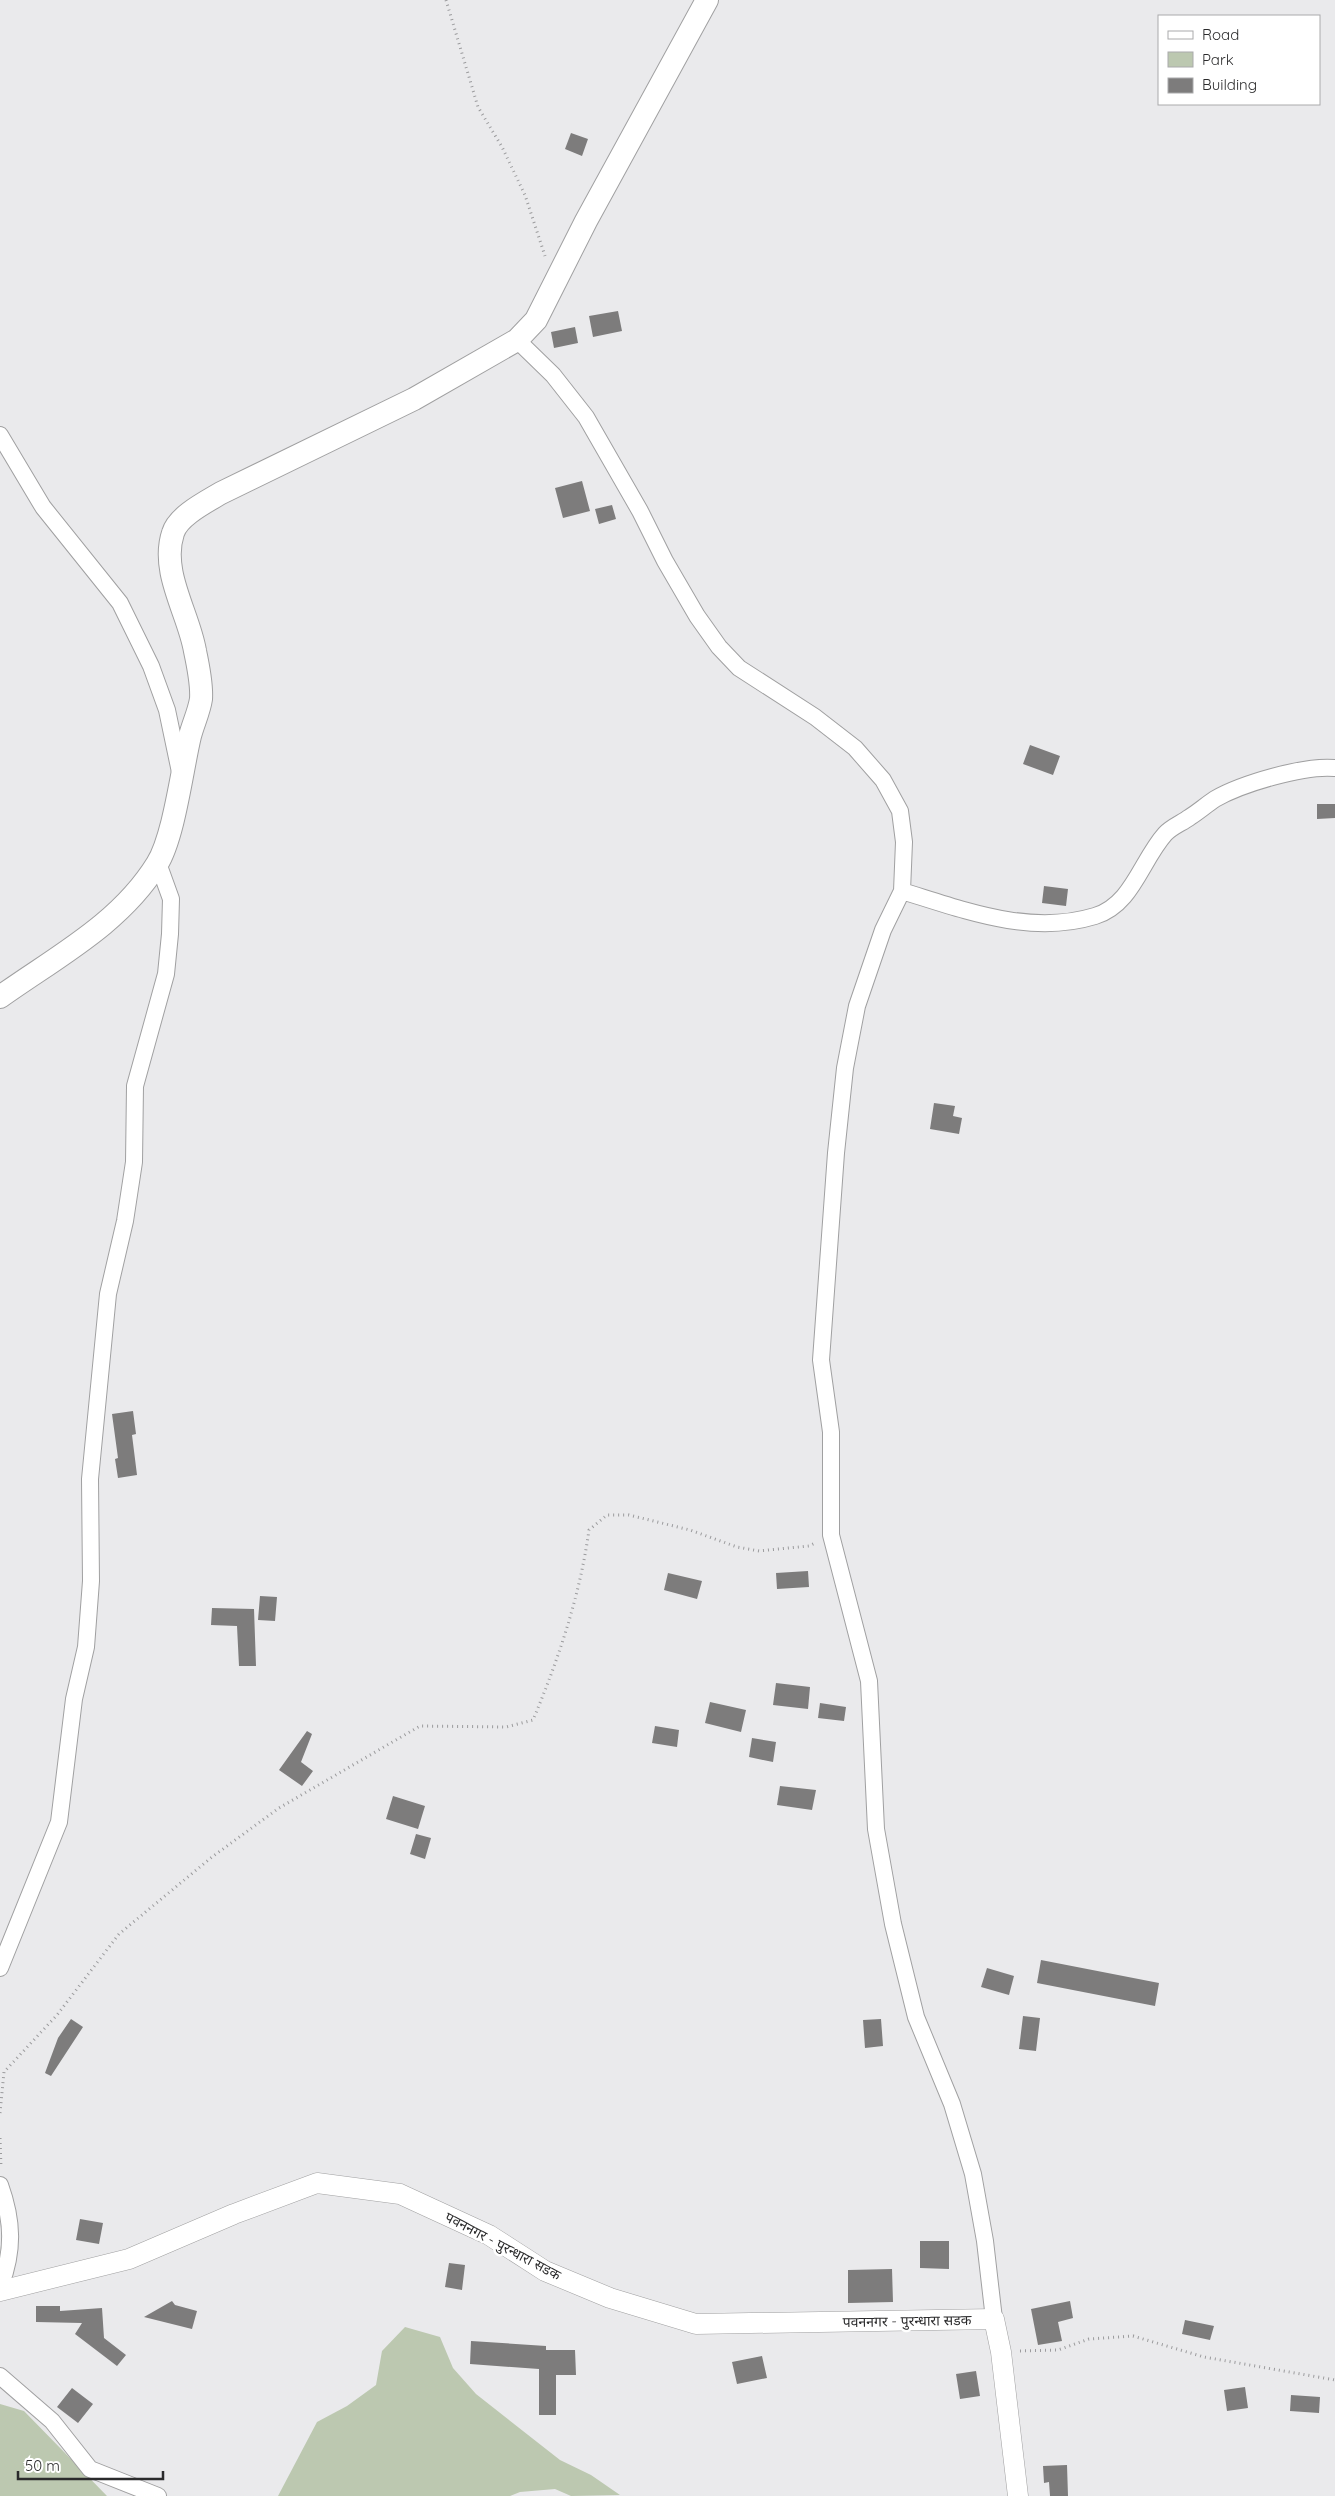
<svg xmlns="http://www.w3.org/2000/svg" width="1335" height="2496" font-family="Quicksand,'Noto Sans Devanagari',sans-serif">
	<style>
		.green { fill: #bcc8b0 }
		.building { fill: #7d7c7c }
		.lines { fill: none; stroke-linecap: round; stroke-linejoin: round }
		.minor-casing { stroke: #a0a0a1; stroke-width: 18 }
		.tertiary-casing { stroke: #a0a0a1; stroke-width: 21 }
		.secondary-casing { stroke: #a0a0a1; stroke-width: 24 }
		.path { stroke: #9b9b9d; stroke-width: 3; stroke-dasharray: 1 4; stroke-linecap: butt }
		.minor { stroke: #fff; stroke-width: 16 }
		.tertiary { stroke: #fff; stroke-width: 20 }
		.secondary { stroke: #fff; stroke-width: 22 }
		.labels { text-anchor: middle; stroke-width: 5; stroke-linejoin: round; paint-order: stroke }
		.street-label { font-size: 14px; fill: #2b2b2c; stroke: #fff }
	</style>
	<rect width="100%" height="100%" fill="#eaeaec"/>
	<!-- green -->
	<path class="green" d="M405,2327L440,2337L453,2368L476,2394L560,2460L591,2475L620,2495L571,2496L555,2489L520,2492L510,2496H278L317,2422L347,2406L376,2385L382,2351Z
		M0,2404L24,2411L107,2496H0Z"/>
	<!-- building -->
	<path class="building" d="M571,133L588,139L582,156L565,149Z
		M618,311L622,331L593,337L589,316Z
		M575,327L578,343L554,348L551,332Z
		M582,481L590,511L563,518L555,488Z
		M612,505L616,519L599,524L595,509Z
		M1030,745L1060,756L1053,775L1023,764Z
		M1317,804H1335V818L1317,819Z
		M1044,886L1068,889L1066,906L1042,903Z
		M934,1103L955,1106L953,1116L962,1118L959,1134L930,1129Z
		M133,1411L136,1434L132,1435L137,1475L118,1478L115,1459L118,1458L112,1414Z
		M808,1571L809,1587L777,1589L776,1573Z
		M668,1573L702,1581L697,1599L664,1590Z
		M260,1596L277,1597L275,1621L258,1620Z
		M212,1608L254,1609L256,1666H239L237,1626L211,1625Z
		M776,1683L810,1687L808,1709L773,1705Z
		M710,1702L746,1710L741,1732L705,1723Z
		M820,1703L846,1707L844,1721L818,1718Z
		M655,1726L679,1730L677,1747L652,1743Z
		M307,1731L312,1734L301,1762L313,1771L302,1786L279,1770Z
		M752,1738L776,1742L773,1762L749,1757Z
		M780,1786L816,1790L812,1810L777,1805Z
		M393,1796L425,1806L418,1829L386,1819Z
		M416,1834L431,1838L425,1859L410,1854Z
		M1041,1960L1159,1983L1155,2006L1037,1983Z
		M987,1968L1014,1976L1009,1995L981,1987Z
		M1023,2016L1040,2018L1036,2051L1019,2049Z
		M71,2019L83,2027L51,2076L45,2073L58,2038Z
		M881,2019L883,2046L865,2048L863,2020Z
		M80,2219L103,2223L99,2244L76,2240Z
		M920,2241H949V2269L920,2268Z
		M449,2263L465,2265L462,2290L445,2287Z
		M892,2269L893,2302L848,2303V2270Z
		M172,2301L175,2305L197,2311L192,2329L144,2317Z
		M1070,2301L1073,2318L1058,2322L1062,2341L1038,2345L1031,2309Z
		M36,2306H60V2311L102,2308L104,2338L126,2355L117,2366L75,2334L82,2323L36,2322Z
		M1185,2320L1214,2326L1210,2340L1182,2334Z
		M471,2341L546,2346V2350H575L576,2375H556V2415H539V2369L470,2364Z
		M762,2356L767,2378L737,2384L732,2362Z
		M976,2371L980,2396L960,2399L956,2374Z
		M1245,2387L1248,2408L1227,2411L1224,2390Z
		M72,2388L93,2404L78,2423L57,2407Z
		M1291,2395L1320,2397L1319,2413L1290,2411Z
		M1067,2465L1068,2496H1050L1049,2482L1044,2483L1043,2466Z"/>
	<g class="lines">
		<!-- minor casing -->
		<g class="minor-casing">
			<path id="minor" d="M517,340L553,375L586,417L640,511L665,561L697,616L719,647L739,668L815,717L855,748L883,780L900,811L904,842L902,891L883,930L857,1006L845,1068L836,1153L821,1360L831,1432V1535L869,1681L876,1829L893,1924L916,2017L952,2104L973,2174L985,2241L994,2319
				M0,435L43,507L120,603L151,666L167,710L180,772
				M902,891C964,910 1030,936 1095,916C1132,905 1141,861 1165,834C1171,827 1182,823 1190,817C1198,812 1206,805 1215,799C1241,784 1304,765 1335,768
				M0,1968L59,1822L74,1699L86,1647L91,1581L90,1479L108,1294L125,1221L134,1162L135,1086L166,974L170,934L171,899L158,863
				M0,2185C13,2221 14,2251 0,2287
				M0,2376L52,2421L90,2469L158,2496"/>
		</g>
		<!-- tertiary casing -->
		<g class="tertiary-casing">
			<path id="tertiary" d="M0,2291L129,2259L234,2214L317,2183L400,2194L489,2235L545,2271L610,2298L696,2324L994,2319L1001,2352L1018,2496"/>
		</g>
		<!-- secondary casing -->
		<g class="secondary-casing">
			<path id="secondary" d="M0,997C56,957 120,924 157,864C174,837 182,769 190,736C193,724 199,712 201,699C202,685 198,665 195,651C189,614 160,572 173,533C178,516 206,502 221,493L414,399L517,340L536,320L586,221L707,0"/>
		</g>
		<!-- path -->
		<path class="path" d="M446,0L478,107L502,147L525,195L545,256
			M0,2113L4,2072L57,2015L119,1934L212,1857L279,1808L420,1726L506,1727L533,1720C559,1658 580,1595 589,1530L607,1515H629L690,1530L737,1547L759,1551L809,1546L815,1543
			M0,2138L1,2168
			M1020,2351L1058,2350L1089,2339L1133,2336L1204,2357L1335,2380"/>
		<!-- minor -->
		<use href="#minor" class="minor"/>
		<!-- tertiary -->
		<use href="#tertiary" class="tertiary"/>
		<!-- secondary -->
		<use href="#secondary" class="secondary"/>
	</g>
	<g class="labels">
		<!-- street labels -->
		<g class="street-label">
			<text transform="translate(503 2246) rotate(28)" y="5">पवननगर - पुरन्धारा सडक</text>
			<text transform="translate(907 2321) rotate(-1)" y="5">पवननगर - पुरन्धारा सडक</text>
		</g>
	</g>
	<!-- legend -->
	<rect x="1158" y="15" width="162" height="90" fill="#ffffff" stroke="#aaaaab"/>
	<rect x="1168" y="31" width="25" height="8" fill="#ffffff" stroke="#aaaaab"/>
	<text x="1202" y="40" font-size="15" fill="#2b2b2c">Road</text>
	<rect x="1168" y="52" width="25" height="15" fill="#bcc8b0" stroke="#aaaaab"/>
	<text x="1202" y="65" font-size="15" fill="#2b2b2c">Park</text>
	<rect x="1168" y="78" width="25" height="15" fill="#7d7c7c" stroke="#aaaaab"/>
	<text x="1202" y="90" font-size="15" fill="#2b2b2c">Building</text>
	<!-- scale -->
	<path d="M18 2471v8h145v-8" fill="none" stroke="#2b2b2c" stroke-width="2.5"/>
	<text x="25" y="2471" font-size="15" fill="#2b2b2c" stroke="#ffffff" stroke-width="4" paint-order="stroke">50 m</text>
</svg>
